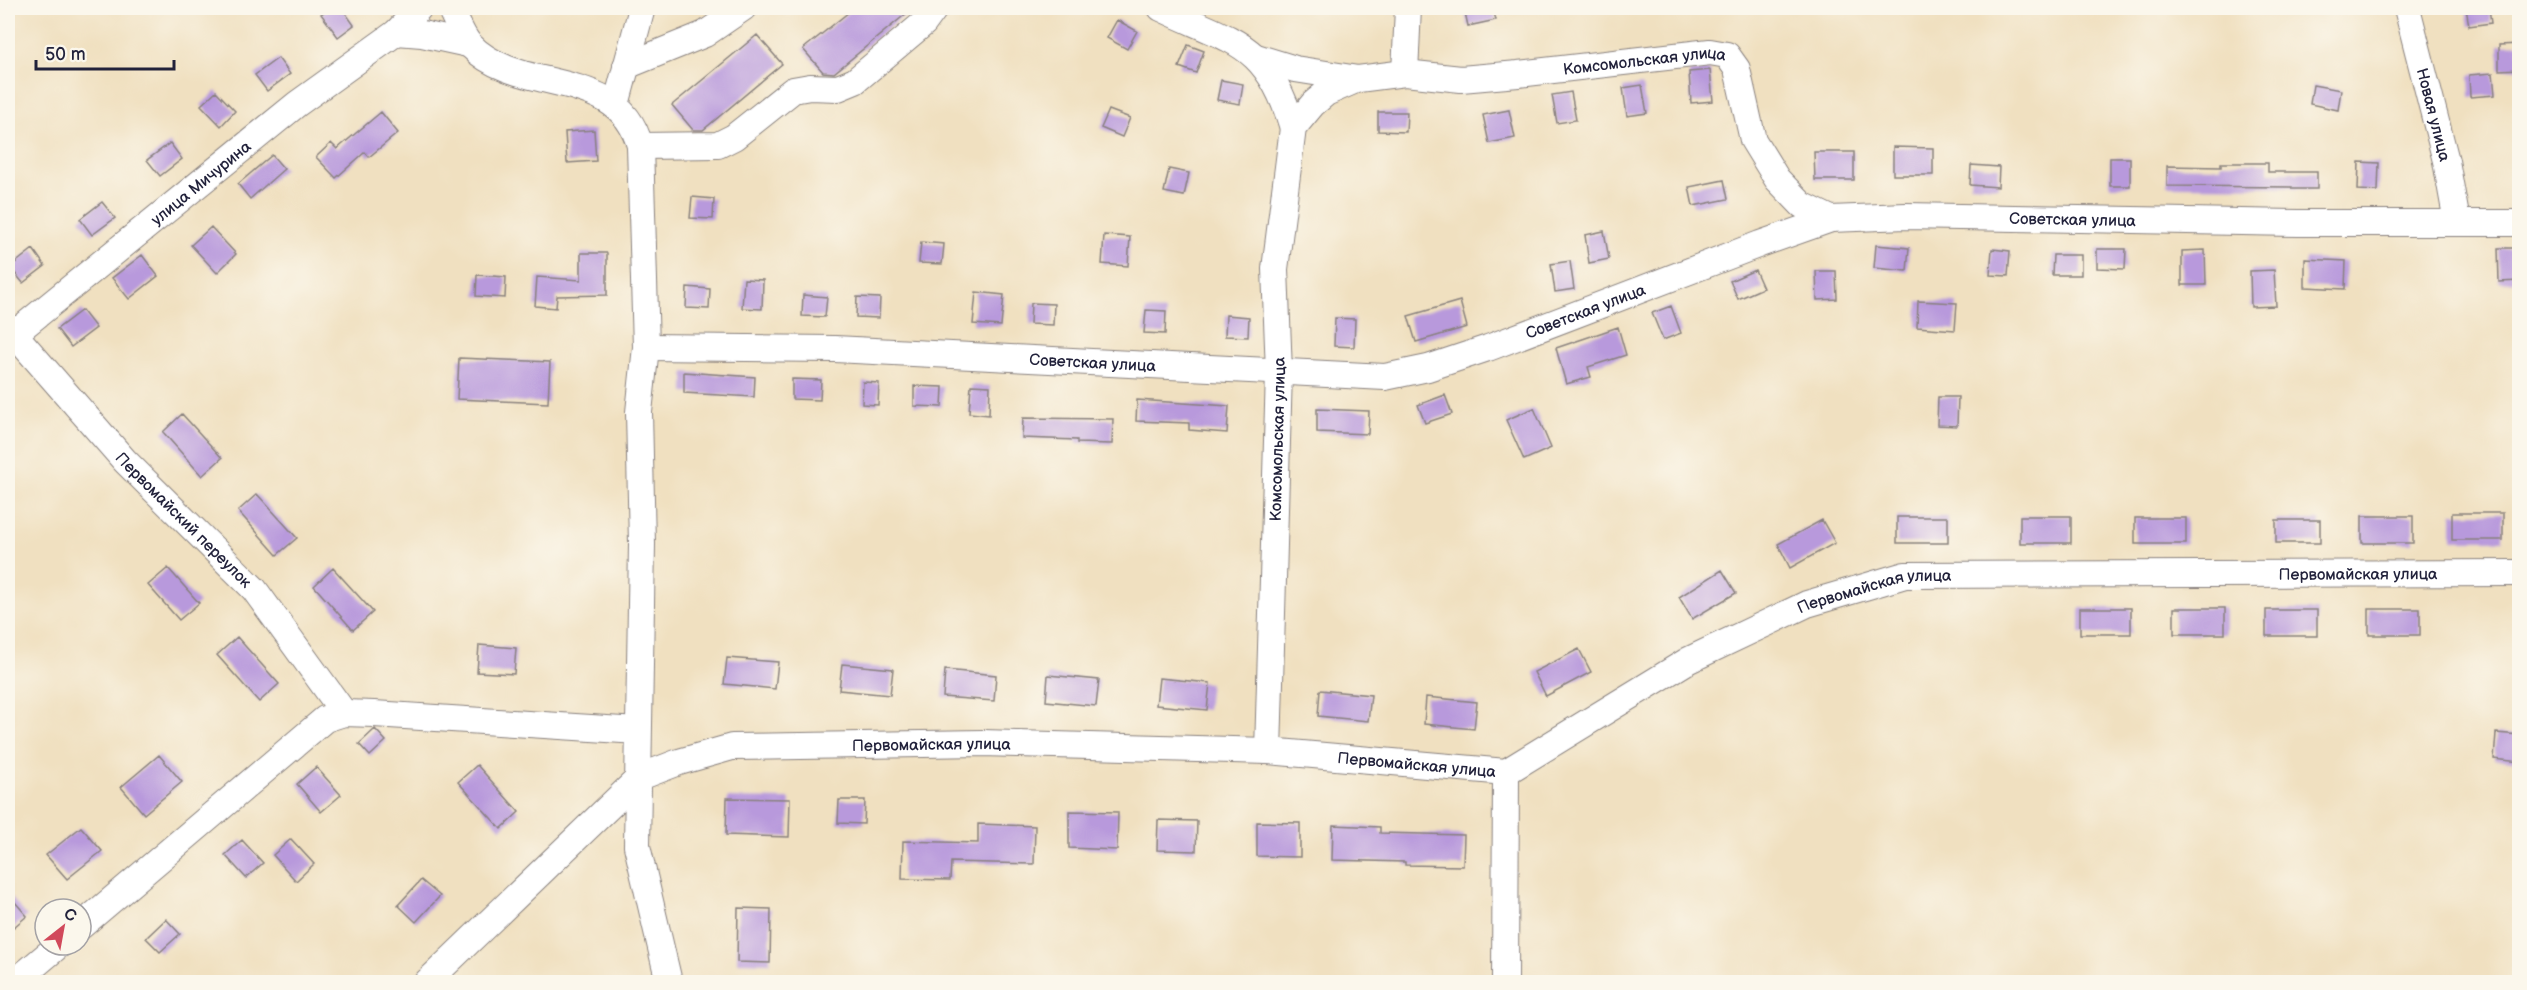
<svg xmlns="http://www.w3.org/2000/svg" width="2527" height="990" font-family="'Balsamiq Sans',sans-serif">
	<style>
		.building { fill: #b899dc }
		.lines { fill: none; stroke-linecap: round; stroke-linejoin: round }
		.minor-casing { stroke: #89817e; stroke-width: 28 }
		.minor { stroke: #fff; stroke-width: 26 }
		.labels { text-anchor: middle; stroke-width: 4.5; stroke-linejoin: round; paint-order: stroke }
		.street-label { font-size: 16px; fill: #22223b; stroke: #fbf7ec }
	</style>
	<rect width="100%" height="100%" fill="#fbf7ec"/>
	<filter id="ink" filterUnits="userSpaceOnUse"><feTurbulence type="fractalNoise" baseFrequency=".0167" numOctaves="2"/><feDisplacementMap in="SourceGraphic" scale="12" xChannelSelector="R" yChannelSelector="G"/><feConvolveMatrix kernelMatrix="1 2 1 2 8 2 1 2 1" color-interpolation-filters="sRGB"/></filter>
	<filter id="wash" filterUnits="userSpaceOnUse"><feTurbulence type="fractalNoise" baseFrequency=".008" numOctaves="4" result="noise"/><feDisplacementMap in="SourceGraphic" scale="24" xChannelSelector="R" yChannelSelector="G"/><feGaussianBlur stdDeviation="1.35" result="paint"/><feColorMatrix in="noise" values="0 0 0 0 0 0 0 0 0 0 0 0 0 0 0 0 0 1.4 0 .05"/><feComposite in="paint" operator="in"/></filter>
	<g filter="url(#wash)">
		<rect width="100%" height="100%" fill="#f0e0c0"/>
		<g id="blocks">
			<!-- building -->
			<path class="building" d="M330,8H342L354,25L338,37L321,14Z
				M854,8H913L834,73L823,72L803,49Z
				M1464,8H1493L1496,20L1468,26Z
				M2466,8H2489L2491,23L2469,26Z
				M1117,20L1137,31L1127,49L1107,38Z
				M757,35L782,64L703,130H693L672,105Z
				M2520,44V69L2499,70V45Z
				M1188,45L1204,51L1196,73L1179,67Z
				M278,58L290,74L267,91L255,75Z
				M1710,70L1713,101L1691,103L1689,72Z
				M2493,73L2495,95L2470,97L2469,75Z
				M1221,80L1243,84L1240,104L1217,100Z
				M1642,85L1647,113L1627,116L1623,88Z
				M2313,85L2341,90L2338,110L2310,104Z
				M216,91L235,111L221,126L201,105Z
				M1571,92L1576,120L1557,123L1552,95Z
				M1109,110L1130,118L1122,137L1101,128Z
				M1509,110L1515,138L1489,143L1483,115Z
				M381,112L398,133L369,157L365,152L336,178L316,157L331,143L337,149Z
				M1378,112H1407L1406,132L1378,131Z
				M594,130L596,161L567,163L565,132Z
				M170,143L182,159L160,176L147,160Z
				M1893,147L1933,148V175H1893Z
				M1814,152H1854V180H1815Z
				M272,155L284,169L250,199L238,184Z
				M2110,158H2130V186H2110Z
				M2359,162L2379,163L2378,191L2358,190Z
				M2221,163H2268V172H2317V189H2292V187L2167,186V166L2221,167Z
				M1971,165L1999,167L1998,187L1970,185Z
				M1169,169L1189,173L1184,196L1164,192Z
				M1724,180L1728,199L1693,206L1689,187Z
				M692,197L714,199L713,219L690,218Z
				M102,202L115,218L92,235L80,219Z
				M211,227L236,254L217,273L191,245Z
				M1604,231L1609,259L1589,263L1585,235Z
				M1104,235L1130,237L1128,266L1102,264Z
				M921,242L944,244L942,264L919,263Z
				M1876,245L1909,248L1907,271L1874,268Z
				M2498,248H2520V281L2499,282Z
				M33,249L45,266L23,283L10,267Z
				M1992,249L2010,251L2008,276L1990,275Z
				M2097,249H2126L2125,269L2097,268Z
				M2205,250L2206,285H2182V251Z
				M581,253H607V295L557,296L556,308L535,306L537,277L581,280Z
				M142,255L158,276L129,299L112,278Z
				M2053,255H2081V275H2052Z
				M2305,259L2346,261L2345,289L2305,287Z
				M1570,261L1574,289L1555,292L1551,264Z
				M1755,270L1763,288L1738,299L1730,281Z
				M2274,270L2276,306L2251,307L2250,271Z
				M1816,271H1836L1837,299L1817,300Z
				M477,275L506,277L505,298L476,296Z
				M744,279L763,280L762,309L742,308Z
				M687,287L710,289L709,309L686,308Z
				M976,292L1004,295L1001,326L973,324Z
				M803,295L827,297L825,317L802,316Z
				M857,297L880,298L879,318L856,317Z
				M1460,301L1467,327L1416,342L1408,316Z
				M1918,301L1957,303L1955,330L1917,327Z
				M1031,303L1054,304L1053,325L1030,324Z
				M1671,306L1681,333L1663,340L1652,313Z
				M82,310L96,328L71,347L57,329Z
				M1146,310L1166,311L1165,334L1144,333Z
				M1226,315L1249,317L1248,337L1225,336Z
				M1335,318L1355,319L1354,347L1334,346Z
				M1618,327L1626,355L1588,367L1591,377L1566,384L1556,348Z
				M459,358L550,362L548,403L457,399Z
				M684,372L755,377L754,397L684,393Z
				M792,379L821,380L820,400L792,399Z
				M863,382L879,383L878,405L862,404Z
				M971,385L990,386L989,415L969,413Z
				M914,386L943,387L942,407L914,406Z
				M1445,395L1452,414L1425,423L1418,405Z
				M1938,397H1958L1957,426L1937,425Z
				M1137,400L1229,406L1227,433L1189,430V423L1136,421Z
				M1534,408L1551,448L1524,460L1506,420Z
				M1317,409L1369,411L1368,434L1317,432Z
				M182,414L222,458L202,476L163,432Z
				M1023,418L1113,419L1112,444L1077,443V440L1022,438Z
				M257,494L297,538L277,555L238,511Z
				M2452,513H2503V540H2452Z
				M2020,516H2071V543H2020Z
				M2362,516H2413V543H2362Z
				M1897,517H1948V543H1897Z
				M2135,518H2186V544H2135Z
				M1822,520L1835,543L1790,568L1778,544Z
				M2276,520H2320V543H2276Z
				M168,568L199,603L179,620L148,585Z
				M333,568L373,612L353,630L314,586Z
				M1722,570L1736,593L1692,619L1679,597Z
				M2080,608H2131V634H2080Z
				M2174,608H2225V634H2174Z
				M2369,609H2420V635H2369Z
				M2266,610H2317V636H2266Z
				M237,637L279,684L259,702L217,655Z
				M479,645L516,648L514,674L477,672Z
				M1579,649L1591,672L1546,696L1534,672Z
				M727,658L778,662L775,689L724,684Z
				M842,664L893,669L890,695L839,690Z
				M945,670L996,675L994,701L943,697Z
				M1048,675L1099,680L1096,706L1046,701Z
				M1159,678L1210,683L1207,710L1156,705Z
				M1320,690L1371,695L1368,721L1318,716Z
				M1426,697L1477,702L1474,729L1424,724Z
				M375,729L386,741L370,756L359,744Z
				M2496,733L2520,735V762L2494,759Z
				M159,755L182,782L144,814L121,787Z
				M477,765L519,812L501,829L458,782Z
				M316,767L341,795L321,812L297,784Z
				M727,798L790,799L789,837L726,835Z
				M839,800H865L864,824L838,823Z
				M1069,811L1118,812L1117,850L1069,848Z
				M1158,820L1197,821L1196,851L1157,850Z
				M1257,822L1300,823V857L1257,856Z
				M978,824L1035,826L1034,864L951,862L950,880L902,879L903,841L978,843Z
				M1333,825L1380,827V833L1464,835L1463,866L1405,865V862L1332,860Z
				M81,827L102,851L67,879L46,855Z
				M291,839L314,864L296,881L273,855Z
				M242,840L263,863L246,878L225,855Z
				M421,880L440,896L416,922L398,905Z
				M8,894L27,916L8,932Z
				M738,908L771,909L770,963L737,962Z
				M166,919L180,934L160,952L146,938Z"/>
		</g>
	</g>
	<g filter="url(#ink)">
		<use href="#blocks" fill-opacity="0" stroke="#89817e" stroke-width="1.5"/>
		<g class="lines">
			<!-- minor casing -->
			<g class="minor-casing">
				<g id="minor">
					<path d="M450,8C456,19 461,35 470,45C520,97 619,65 640,146L646,347L639,412L642,544L637,846L669,982"/>
					<path d="M1161,8C1234,43 1267,41 1293,128"/>
					<path id="s1" d="M2407,8L2446,161L2457,222"/>
					<path d="M397,32L422,34L468,44"/>
					<path d="M1256,57L1295,69L1358,79"/>
					<path d="M626,66L705,34L743,8"/>
					<path d="M1405,73L1408,8"/>
					<path d="M616,105L642,8"/>
					<path d="M640,146L718,145L734,137L793,90L810,87L838,88L855,81L924,23L935,8"/>
					<path id="s2" d="M8,327L125,461L254,589L344,713"/>
					<path id="s3" d="M8,339L297,104L397,32L419,8"/>
					<path id="s4" d="M646,347L835,349L1385,377L1428,368L1488,348L1760,244L1831,219L1906,216L2299,223H2520"/>
					<path id="s5" d="M1268,751L1279,372L1275,269L1293,128L1313,104L1326,93L1358,79L1405,73L1461,79L1518,74L1710,52L1727,55L1737,69L1753,140L1777,179L1802,205L1831,219"/>
					<path d="M81,926L325,719L344,713L374,714L638,731"/>
					<path d="M15,982L59,945"/>
					<path id="s6" d="M427,982L640,777L679,762L732,747L983,743L1268,751L1506,772L1689,660L1807,604L1905,575L2520,573"/>
					<path d="M1505,982L1506,772"/>
				</g>
			</g>
			<!-- minor -->
			<use href="#minor" class="minor"/>
		</g>
	</g>
	<g class="labels">
		<!-- street labels -->
		<g class="street-label">
			<text dy="6" stroke="none"><textPath href="#s5" startOffset="996">Комсомольская улица</textPath></text>
			<text dy="6" stroke="none"><textPath href="#s1" startOffset="110">Новая улица</textPath></text>
			<text dy="6" stroke="none"><textPath href="#s3" startOffset="248">улица Мичурина</textPath></text>
			<text dy="6" stroke="none"><textPath href="#s4" startOffset="1455">Советская улица</textPath></text>
			<text dy="6" stroke="none"><textPath href="#s4" startOffset="951">Советская улица</textPath></text>
			<text dy="6" stroke="none"><textPath href="#s4" startOffset="447">Советская улица</textPath></text>
			<text dy="6" stroke="none"><textPath href="#s5" startOffset="312">Комсомольская улица</textPath></text>
			<text dy="6" stroke="none"><textPath href="#s2" startOffset="261">Первомайский переулок</textPath></text>
			<text dy="6" stroke="none"><textPath href="#s6" startOffset="2068">Первомайская улица</textPath></text>
			<text dy="6" stroke="none"><textPath href="#s6" startOffset="1582">Первомайская улица</textPath></text>
			<text dy="6" stroke="none"><textPath href="#s6" startOffset="592">Первомайская улица</textPath></text>
			<text dy="6" stroke="none"><textPath href="#s6" startOffset="1078">Первомайская улица</textPath></text>
		</g>
	</g>
	<!-- margin -->
	<rect width="2527" height="990" fill="none" stroke="#fbf7ec" stroke-width="30"/>
	<!-- north arrow -->
	<g transform="translate(63 927) rotate(31)"><circle r="28" fill="#fbf7ec" stroke="#a4a2a5" stroke-width="1.5"/>
	<path d="M0-4.5L10 22L0 15L-10 22Z" fill="#d1495b"/>
	<text y="-9" font-size="16" font-weight="bold" text-anchor="middle" fill="#22223b">С</text>
	</g>
	<!-- scale -->
	<path d="M36 60v9h138v-9" fill="none" stroke="#22223b" stroke-width="3"/>
	<text x="45" y="60" font-size="18" fill="#22223b" stroke="#fbf7ec" stroke-width="4.5" paint-order="stroke">50 m</text>
</svg>
